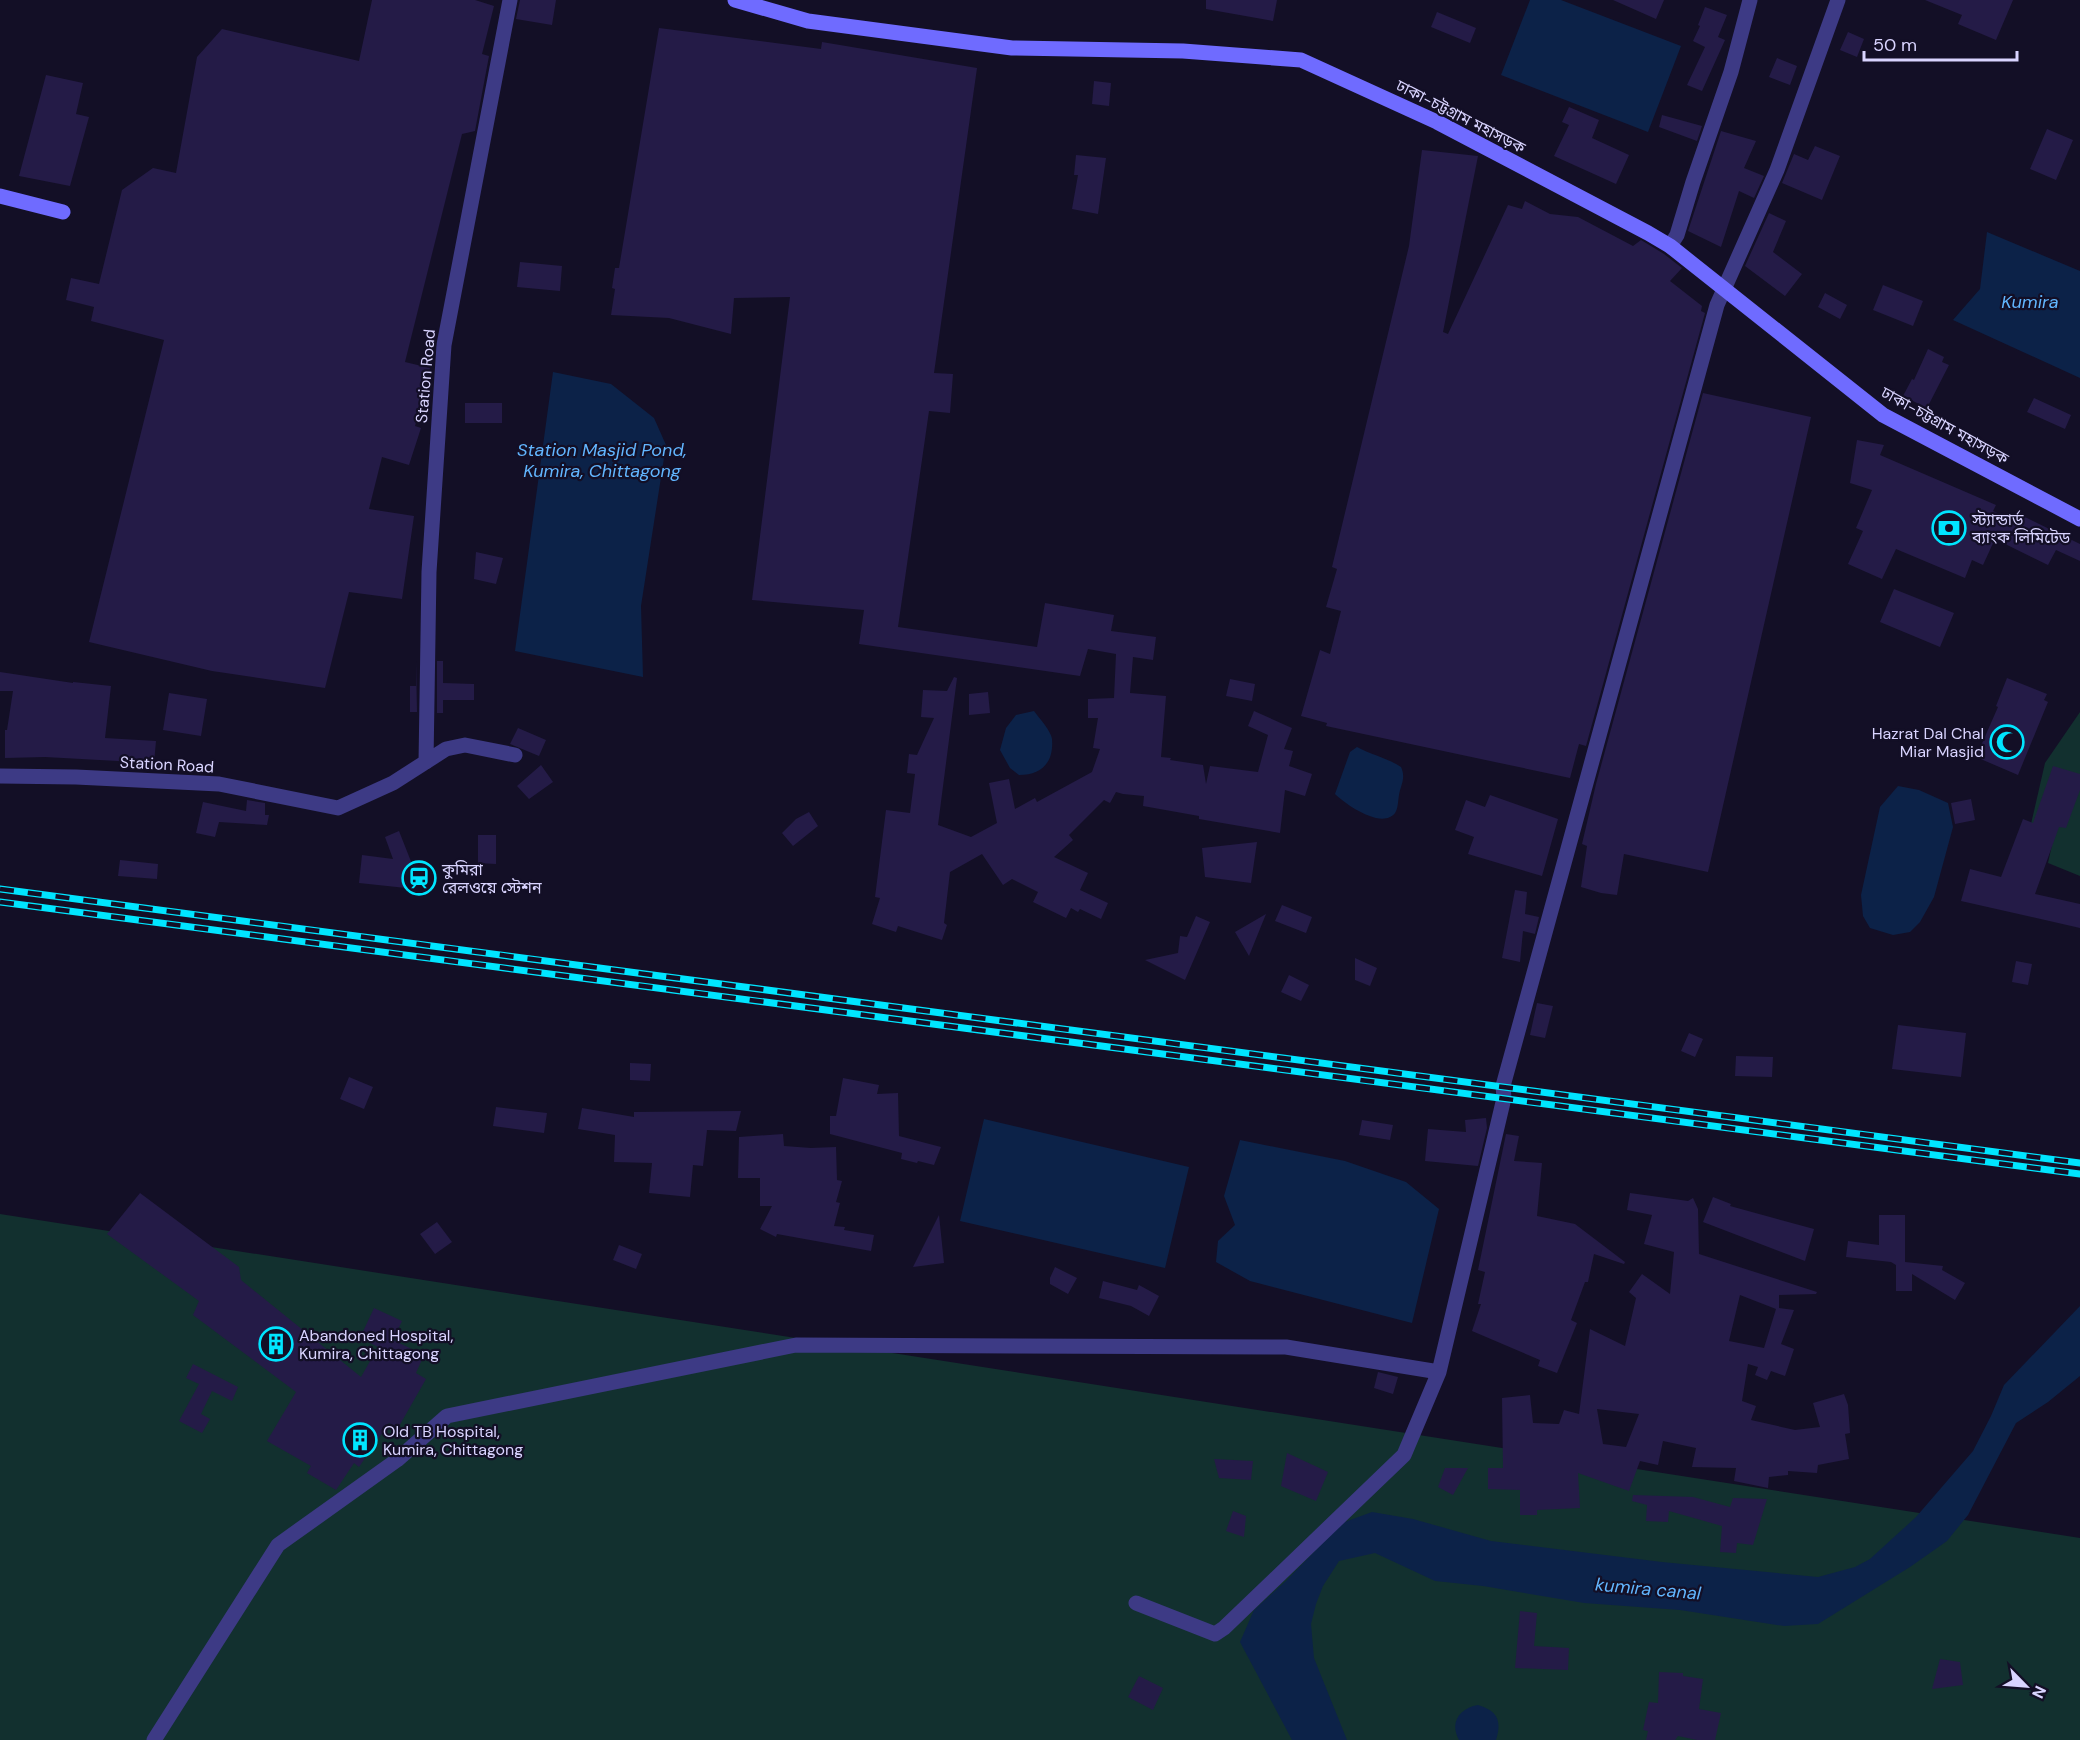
<svg xmlns="http://www.w3.org/2000/svg" width="2080" height="1740" font-family="'DM Sans','Noto Sans Bengali',sans-serif">
	<style>
		.green { fill: #12302f }
		.water { fill: #0c2248 }
		.building { fill: #241b47; fill-rule: evenodd }
		.lines { fill: none; stroke-linecap: round; stroke-linejoin: round }
		.street { stroke: #3d3a85; stroke-width: 15 }
		.secondary { stroke: #6f6bff; stroke-width: 15 }
		.rail-casing { stroke: #00e5ff; stroke-width: 7 }
		.rail { stroke: #130f26; stroke-width: 4.5; stroke-dasharray: 14; stroke-linecap: butt }
		.labels { text-anchor: middle; stroke-width: 4.5; stroke-linejoin: round; paint-order: stroke }
		.street-label { font-size: 16px; fill: #d9d4ff; stroke: #130f26 }
		.poi-label { font-size: 16px; fill: #d9d4ff; stroke: #130f26; text-anchor: start }
		.water-label { font-size: 18px; font-style: italic; fill: #62b6ff; stroke: #130f26 }
	</style>
	<rect width="100%" height="100%" fill="#130f26"/>
	<!-- green -->
	<path class="green" d="M2080,712V876L2048,863L2052,845L2031,824L2045,763Z
		M0,1214L2080,1538V1740H0Z"/>
	<!-- water -->
	<path class="water" d="M1530,0H1561L1681,46L1648,132L1501,75Z
		M1987,232L2080,271V378L1953,320L1980,289Z
		M553,372L611,384L654,418L666,445L641,606L643,677L515,651Z
		M1034,711C1040,719 1051,731 1052,739C1054,763 1041,775 1019,775L1010,768L1000,750L1006,728L1016,715Z
		M1357,747C1372,755 1387,758 1401,767C1406,778 1401,784 1399,795C1398,801 1398,809 1395,813C1382,830 1345,804 1335,794L1350,752Z
		M1898,786L1919,790L1948,803L1953,827L1934,897L1920,922L1910,932L1893,935L1870,928L1863,916L1861,895L1880,807Z
		M984,1119L1189,1167L1165,1268L960,1221Z
		M1240,1140L1345,1161L1406,1182L1439,1209L1412,1323L1250,1281L1216,1262L1218,1241L1235,1225L1224,1196Z
		M2080,1306V1376L2048,1402L2016,1423L1968,1515L1947,1541L1910,1567L1818,1624L1784,1626L1680,1610L1584,1603L1483,1586L1435,1581L1375,1553L1339,1561L1323,1586L1316,1604L1311,1624L1314,1658L1347,1740H1292L1240,1642L1254,1610L1286,1581L1342,1523L1372,1512L1413,1519L1491,1541L1662,1562L1818,1577L1855,1567L1870,1559L1916,1517L1973,1451L1991,1416L2004,1385Z
		M1478,1705C1498,1711 1502,1721 1496,1740H1459C1449,1722 1460,1708 1478,1705Z"/>
	<!-- building -->
	<path class="building" d="M372,0H475L494,6L482,54L489,56L475,131L462,134L405,362L430,368L415,426L421,428L409,465L382,457L369,509L414,516L402,599L349,592L325,688L212,671L89,642L164,340L91,321L94,307L66,300L71,278L99,284L122,190L153,168L176,173L197,57L222,29L359,61Z
		M520,0H556L552,25L516,19Z
		M1206,0H1277L1273,21L1206,9Z
		M1613,0H1664L1656,19Z
		M1925,0H2013L1996,40L1958,24L1962,15Z
		M1705,7L1727,15L1718,37L1725,40L1702,91L1687,85L1705,47L1693,41L1700,26L1698,25Z
		M1437,12L1476,28L1470,43L1431,27Z
		M659,28L821,49L822,42L977,68L934,373L953,374L950,413L929,411L898,627L1037,647L1045,603L1114,615L1111,631L1156,637L1153,660L1133,657L1130,693L1166,696L1161,757L1171,758L1170,760L1203,765L1206,784L1210,766L1258,772L1268,735L1248,726L1254,711L1292,728L1284,749L1293,751L1289,766L1312,774L1305,796L1285,790L1280,833L1199,819V816L1143,806L1144,796L1123,794L1116,792L1110,803L1104,800L1069,835L1073,840L1054,857L1088,873L1080,890L1108,903L1101,919L1080,909L1078,912L1071,908L1066,918L1033,902L1038,892L1012,879L1003,885L982,854L950,872L944,923L947,925L942,940L898,926L896,932L872,924L880,898L875,897L886,810L910,813L915,774L907,773L909,754L917,755L934,718L921,717L923,690L947,691L954,677L957,678L938,825L971,837L997,823L989,783L1009,779L1015,809L1035,798L1037,802L1092,772L1100,749L1093,748L1098,718H1088V699L1114,698L1116,654L1088,649L1080,676L859,644L864,610L752,600L790,297L734,298L731,334L669,318L611,315L615,289L612,288L615,268H619Z
		M1848,32L1864,39L1857,57L1840,50Z
		M1777,58L1797,66L1790,85L1769,77Z
		M46,75L83,83L76,114L89,117L70,186L19,176Z
		M1094,81L1111,83L1109,106L1092,104Z
		M1569,107L1599,120L1592,138L1629,155L1616,184L1554,156L1569,125L1562,122Z
		M1662,115L1702,126L1697,141L1659,127Z
		M2047,129L2073,140L2056,180L2030,169Z
		M1721,131L1756,141L1744,168L1764,176L1754,198L1739,191L1721,247L1688,231Z
		M1815,146L1840,156L1822,200L1782,183L1794,154L1808,160Z
		M1422,150L1478,156L1443,332L1448,334L1508,205L1522,209L1525,201L1550,214L1578,217L1633,246L1641,240L1664,254L1682,268L1670,281L1702,306L1701,311L1705,313L1586,746L1579,744L1570,778L1326,726L1327,723L1301,716L1320,650L1330,654L1341,611L1326,607L1337,569L1332,567L1409,246Z
		M1076,155L1106,158L1098,214L1072,209L1078,175H1074Z
		M1769,213L1786,221L1773,252L1802,274L1785,296L1745,266Z
		M520,262L562,266L560,291L517,287Z
		M1883,285L1923,301L1913,326L1873,310Z
		M1825,293L1847,305L1840,319L1818,307Z
		M1928,349L1944,357L1942,362L1949,365L1927,408L1903,396L1912,379L1914,380Z
		M1703,393L1811,417L1708,872L1624,854L1617,895L1601,893L1581,887L1587,846L1582,844L1596,784Z
		M2034,398L2071,415L2065,429L2027,412Z
		M465,403H502V423H465Z
		M1857,440L1884,445L1880,455L1996,505L1993,511L2021,524L2025,517L2080,544V561L2056,550L2048,565L1995,539L1983,565L1972,560L1965,578L1896,549L1882,579L1848,564L1863,531L1856,528L1872,490L1850,483Z
		M476,552L503,558L496,584L474,579Z
		M1894,589L1954,613L1940,647L1880,622Z
		M416,661L417,712H410V686H416Z
		M437,661H443V683L474,684V700H443V713H437Z
		M0,672L73,683V682L111,686L105,738L156,741L154,763L45,757L5,758V730H7L13,691H0Z
		M2007,678L2047,694L2044,700L2048,702L2018,775L1976,757L1998,707L1996,706Z
		M1230,679L1255,684L1252,701L1226,696Z
		M988,692L990,713L969,715V694Z
		M169,693L207,699L201,736L163,730Z
		M518,728L546,740L539,756L510,744Z
		M541,765L553,782L529,799L517,786Z
		M2053,766L2080,774V790L2066,828L2059,827L2035,894L2080,904V928L1961,901L1970,869L2001,877L2023,819L2033,823Z
		M1490,795L1558,819L1542,876L1468,854L1474,837L1455,830L1466,800L1485,807Z
		M1971,799L1975,820L1955,824L1951,803Z
		M247,800L265,803V815H269L267,825L219,822L215,837L196,833L203,802L246,811Z
		M809,812L818,826L793,846L782,833L796,819Z
		M399,831L412,864L430,868L425,892L406,888L359,883L362,855L393,859L385,837Z
		M478,835H496V864L478,863Z
		M1257,842L1251,883L1205,877L1202,848Z
		M120,860L158,864L157,879L118,876Z
		M1515,890L1527,892L1525,914L1539,917L1535,934L1523,931L1520,962L1502,958Z
		M1282,905L1312,917L1306,933L1275,921Z
		M1266,914L1249,956L1235,932Z
		M1196,916L1210,922L1185,980L1145,960L1178,953L1180,936L1187,937Z
		M1355,958L1377,968L1370,986L1355,980Z
		M2016,961L2032,964L2028,985L2012,982Z
		M1289,975L1309,985L1301,1001L1281,992Z
		M1537,1003L1553,1006L1545,1038L1530,1035Z
		M1898,1025L1966,1033L1961,1077L1892,1069Z
		M1689,1033L1703,1039L1695,1057L1681,1051Z
		M1736,1056L1773,1057L1772,1077L1735,1076Z
		M630,1063L651,1064L650,1081L630,1080Z
		M349,1077L373,1087L364,1109L340,1099Z
		M843,1078L879,1085L877,1094L898,1093L899,1136L941,1147L934,1165L918,1161L917,1163L901,1159L902,1153L830,1134V1116H836Z
		M496,1107L547,1113L544,1133L493,1126Z
		M582,1108L634,1117V1112L741,1111L736,1131L707,1130L703,1166L693,1165L690,1197L649,1193L652,1163L614,1162L615,1135L578,1129Z
		M1486,1118L1487,1128L1478,1166L1425,1161L1428,1129L1466,1132L1465,1120Z
		M1362,1120L1393,1125L1390,1140L1359,1135Z
		M783,1134L784,1146L811,1148L836,1147L837,1180L842,1181L836,1202L840,1203L834,1226L845,1227L844,1230L874,1235L871,1251L777,1234L776,1237L760,1229L772,1206H760V1178H738L739,1137Z
		M1506,1134L1519,1136L1514,1161L1542,1163L1537,1216L1575,1224L1625,1262L1624,1264L1594,1254L1588,1282H1585L1571,1320L1577,1323L1557,1373L1538,1366L1540,1360L1472,1331L1481,1304H1478L1485,1272L1478,1270Z
		M140,1193L239,1267L241,1280L361,1377L378,1347L360,1338L374,1308L402,1321L393,1340L424,1355L416,1373L426,1379L398,1428L389,1423L359,1467L354,1463L336,1490L307,1473L311,1466L267,1441L296,1392L193,1315L199,1301L107,1234Z
		M1630,1193L1688,1201L1693,1198L1698,1209L1699,1254L1817,1292L1816,1294L1779,1295V1308L1794,1310L1781,1344L1794,1349L1785,1376L1771,1371L1767,1380L1755,1375L1758,1367L1748,1364L1742,1401L1756,1406L1751,1420L1795,1430L1820,1427L1813,1403L1844,1394L1848,1405L1850,1433L1845,1434L1849,1459L1818,1465L1817,1473L1788,1471V1475L1769,1477L1768,1488L1734,1481L1736,1468L1692,1467L1696,1448L1663,1441L1658,1465L1640,1461L1629,1491L1578,1473L1580,1508L1537,1510V1515H1520V1490L1488,1489V1468H1503L1502,1398L1530,1395L1533,1423L1559,1424L1564,1410L1579,1414L1590,1329L1625,1346L1636,1298L1629,1292L1642,1274L1670,1294L1674,1252L1644,1244L1652,1215L1627,1210ZM1740,1295L1776,1309L1764,1348L1729,1341ZM1597,1409L1639,1414L1626,1447L1603,1444Z
		M1713,1197L1731,1204L1730,1206L1814,1229L1805,1261L1703,1222Z
		M939,1215L944,1263L913,1267Z
		M1879,1215H1905V1262L1943,1266L1942,1270L1965,1283L1955,1300L1912,1274V1291H1896V1265L1891,1262L1846,1257L1848,1241L1879,1245Z
		M437,1222L452,1242L435,1254L420,1234Z
		M619,1245L642,1254L636,1269L613,1260Z
		M1055,1267L1077,1278L1068,1294L1050,1284V1278Z
		M1103,1281L1137,1290L1139,1285L1159,1296L1149,1316L1131,1306L1099,1298Z
		M193,1364L238,1387L232,1401L212,1391L201,1414L210,1419L202,1433L179,1421L199,1384L186,1378Z
		M1378,1372L1398,1377L1393,1394L1374,1388Z
		M1287,1453L1328,1472L1316,1501L1281,1486Z
		M1214,1459L1253,1461L1251,1480L1219,1478Z
		M1445,1468H1468L1453,1495L1438,1487Z
		M1633,1495L1693,1497L1730,1507L1733,1498L1767,1499L1753,1545L1737,1543L1736,1553L1720,1552L1722,1526L1669,1511L1668,1522L1646,1521L1647,1505L1632,1501Z
		M1233,1511L1246,1516L1244,1537L1226,1531Z
		M1520,1611L1537,1613L1534,1646L1569,1648L1568,1670L1515,1668Z
		M1940,1659L1960,1662L1963,1685L1932,1689Z
		M1659,1672L1683,1673V1676L1703,1679L1699,1709L1721,1713L1715,1740H1697L1678,1736L1675,1740H1646L1648,1731L1643,1730L1649,1702L1658,1703Z
		M1139,1676L1163,1688L1153,1710L1128,1697Z"/>
	<g class="lines">
		<!-- street -->
		<path class="street" d="M1670,246L1677,235L1693,182L1731,72L1750,0
			M426,762L429,572L444,345L510,0
			M0,776L76,777L219,784L338,808L393,783L446,749L465,745L515,755
			M1136,1603L1215,1634L1224,1628L1404,1455L1439,1372L1504,1098L1503,1086L1717,305L1777,170L1838,0
			M154,1740L278,1545L397,1460L447,1416L796,1345L1286,1347L1439,1372"/>
		<!-- secondary -->
		<path class="secondary" d="M735,0L808,21L1012,48L1183,51L1301,60L1437,122L1648,233L1670,246L1883,415L2080,519
			M0,196L63,212"/>
		<!-- rail casing -->
		<g class="rail-casing">
			<path id="rail" d="M0,889L2080,1163
				M0,902L2080,1174"/>
		</g>
		<!-- rail -->
		<use href="#rail" class="rail"/>
	</g>
	<!-- icons -->
	<defs>
		<g id="bank-ring" transform="scale(1.725)"><circle r="9.5" fill="#130f26" stroke="#00e5ff" stroke-width="1.5"/><path d="M-6-4H6V4H-6ZM0-2.3a2.3 2.3 0 1 0 0 4.6a2.3 2.3 0 1 0 0-4.6Z" fill="#00e5ff"/></g>
		<g id="mosque-ring" transform="scale(1.725)"><circle r="9.5" fill="#130f26" stroke="#00e5ff" stroke-width="1.5"/><path d="M3.5-4.9A6 6 0 1 0 3.5 4.9A5 5 0 1 1 3.5-4.9Z" fill="#00e5ff"/></g>
		<g id="station-ring" transform="scale(1.725)"><circle r="9.5" fill="#130f26" stroke="#00e5ff" stroke-width="1.5"/><path d="M-3-6H3Q5-6 5-4V2Q5 4 3 4L4.5 6H3L1.5 4h-3L-3 6H-4.5L-3 4Q-5 4-5 2V-4Q-5-6-3-6ZM-3.5-4v3h7v-3ZM-3.5 1v1.5H-2V1ZM2 1v1.5H3.5V1Z" fill="#00e5ff"/></g>
		<g id="building-ring" transform="scale(1.725)"><circle r="9.5" fill="#130f26" stroke="#00e5ff" stroke-width="1.5"/><path d="M-4-6H4V6H1V3H-1V6H-4ZM-2.5-4.3h1.7v1.8h-1.7ZM.8-4.3h1.7v1.8H.8ZM-2.5-1h1.7V.8h-1.7ZM.8-1h1.7V.8H.8Z" fill="#00e5ff"/></g>
	</defs>
	<g fill-rule="evenodd">
		<use href="#bank-ring" x="1949" y="528"/>
		<use href="#mosque-ring" x="2007" y="742"/>
		<use href="#station-ring" x="419" y="878"/>
		<use href="#building-ring" x="276" y="1344"/>
		<use href="#building-ring" x="360" y="1440"/>
	</g>
	<g class="labels">
		<!-- street labels -->
		<g class="street-label">
			<text transform="translate(1461 116) rotate(27)" y="6">ঢাকা-চট্টগ্রাম মহাসড়ক</text>
			<text transform="translate(425 376) rotate(-85)" y="6">Station Road</text>
			<text transform="translate(1945 425) rotate(29)" y="6">ঢাকা-চট্টগ্রাম মহাসড়ক</text>
			<text transform="translate(167 764) rotate(3)" y="6">Station Road</text>
		</g>
		<!-- poi labels -->
		<g class="poi-label">
			<text x="1972" y="525">স্ট্যান্ডার্ড<tspan x="1972" dy="18">ব্যাংক লিমিটেড</tspan></text>
			<text x="1984" y="739" text-anchor="end">Hazrat Dal Chal<tspan x="1984" dy="18">Miar Masjid</tspan></text>
			<text x="442" y="875">কুমিরা<tspan x="442" dy="18">রেলওয়ে স্টেশন</tspan></text>
			<text x="299" y="1341">Abandoned Hospital,<tspan x="299" dy="18">Kumira, Chittagong</tspan></text>
			<text x="383" y="1437">Old TB Hospital,<tspan x="383" dy="18">Kumira, Chittagong</tspan></text>
		</g>
		<!-- water labels -->
		<g class="water-label">
			<text x="2030" y="308">Kumira</text>
			<text x="602" y="456">Station Masjid Pond,<tspan x="602" dy="21">Kumira, Chittagong</tspan></text>
			<text transform="translate(1648 1589) rotate(5)" y="6">kumira canal</text>
		</g>
	</g>
	<!-- north arrow -->
	<g transform="translate(2026 1686) rotate(115)" stroke="#130f26" stroke-width="4.5" paint-order="stroke">
	<path d="M0-4.5L10 22L0 15L-10 22Z" fill="#d9d4ff"/>
	<text y="-9" font-size="16" font-weight="bold" text-anchor="middle" fill="#d9d4ff">N</text>
	</g>
	<!-- scale -->
	<path d="M1864 51v9h153v-9" fill="none" stroke="#d9d4ff" stroke-width="3"/>
	<text x="1873" y="51" font-size="18" fill="#d9d4ff" stroke="#130f26" stroke-width="4.5" paint-order="stroke">50 m</text>
</svg>
